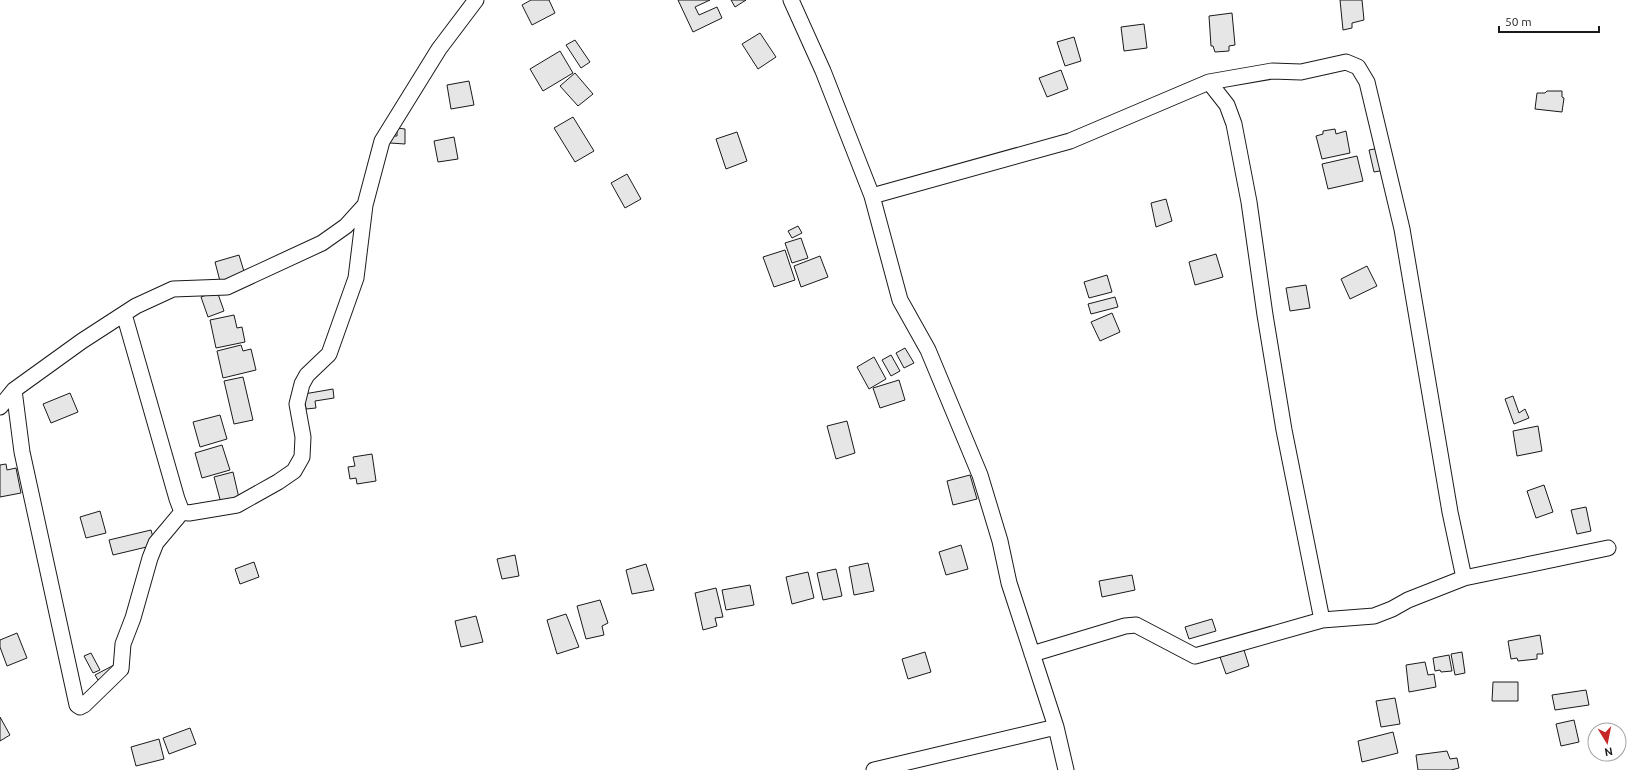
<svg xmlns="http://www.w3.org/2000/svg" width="1635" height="770" font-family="Ubuntu,sans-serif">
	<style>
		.building { fill: #e6e6e6; stroke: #1a1a1a }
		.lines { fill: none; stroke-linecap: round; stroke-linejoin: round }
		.minor-casing { stroke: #1a1a1a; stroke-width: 17 }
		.minor { stroke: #fff; stroke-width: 15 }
	</style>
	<rect width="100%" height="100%" fill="#fff"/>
	<!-- building -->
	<path class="building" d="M531,0H549L555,13L532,25L522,5Z
		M678,0H710L695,7L699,15L717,7L722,18L693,32Z
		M731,0H746L735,7Z
		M1340,0H1362L1364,20L1352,23V28L1343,30Z
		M1232,13L1235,45L1229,46V51L1215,52L1213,46H1211L1209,16Z
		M1144,24L1147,48L1124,51L1121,27Z
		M760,33L776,57L758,69L742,44Z
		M1074,37L1081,61L1065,66L1057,42Z
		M575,40L590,62L581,68L566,45Z
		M560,51L573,73L543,91L530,69Z
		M1061,70L1068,89L1047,97L1039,78Z
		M575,73L593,94L578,106L560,86Z
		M469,81L474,105L451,109L447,85Z
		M1547,91H1562V97L1564,98L1562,112L1535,109L1537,93H1545Z
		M573,117L594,151L575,162L554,128Z
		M397,128L405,129V144L390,143V136H397Z
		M1335,129L1336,134L1346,131L1350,153L1322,159L1316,136L1323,134V131Z
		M737,132L747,161L726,169L716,139Z
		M454,137L458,159L438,162L434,141Z
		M1380,148L1385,170L1374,172L1369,150Z
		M1357,156L1363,181L1328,189L1322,164Z
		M627,174L641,199L625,208L611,183Z
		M1166,199L1172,221L1156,227L1151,203Z
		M798,226L802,233L792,238L788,231Z
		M801,238L808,258L792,263L785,243Z
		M785,250L795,280L774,287L763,257Z
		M1216,254L1223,277L1195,285L1189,262Z
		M239,255L246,278L221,285L215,262Z
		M820,256L828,277L801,287L794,266Z
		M1367,266L1377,286L1350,299L1341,279Z
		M1107,275L1112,292L1089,298L1084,282Z
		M1306,285L1310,308L1290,311L1286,288Z
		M217,291L224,311L208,317L201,297Z
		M1115,297L1118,307L1091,314L1088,304Z
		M1112,313L1120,332L1100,341L1091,322Z
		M234,315L237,328L242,327L245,342L216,348L210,320Z
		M241,345L243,351L251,349L256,370L223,378L217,351Z
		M905,348L914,363L904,368L896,353Z
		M891,355L900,371L891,376L882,360Z
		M874,357L886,379L869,389L857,367Z
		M243,377L253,420L234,424L224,381Z
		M899,380L905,400L880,408L873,388Z
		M333,389L334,398L315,401L316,408L306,409L304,394Z
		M70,393L78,412L51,423L43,404Z
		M1513,396L1519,413L1525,409L1529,418L1514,424L1505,399Z
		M220,415L227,439L200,447L193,422Z
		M847,421L855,453L836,459L827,426Z
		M1538,426L1542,451L1517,456L1513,431Z
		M222,445L230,470L202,478L195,453Z
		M372,454L376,481L357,484L356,478L350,479L348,467L355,466L353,457Z
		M6,464L7,470L16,468L21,493L0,497V465Z
		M233,472L239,498L221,503L214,477Z
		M970,475L977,499L953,505L947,481Z
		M1544,485L1553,512L1536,518L1527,491Z
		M1586,507L1591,531L1577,534L1571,510Z
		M100,511L106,533L86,538L80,517Z
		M151,530L155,545L113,555L109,540Z
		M961,545L968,569L946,575L939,552Z
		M515,555L519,576L502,579L497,559Z
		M254,562L259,577L240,584L235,569Z
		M868,563L874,591L854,595L849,567Z
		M646,564L654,590L632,594L626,570Z
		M836,569L842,596L823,600L817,573Z
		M808,572L814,598L792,604L786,577Z
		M1132,575L1135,590L1102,597L1099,581Z
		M750,585L754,605L726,610L722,590Z
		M716,588L723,617L715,618L717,626L703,630L695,593Z
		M600,600L608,623L602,626L604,635L586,639L577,606Z
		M566,614L579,647L557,654L547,620Z
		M476,616L483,642L461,647L455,621Z
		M1212,619L1216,631L1189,639L1185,627Z
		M17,633L27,658L7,666L0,647V640Z
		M1540,635L1543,654H1537V659L1518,661L1517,658L1511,659L1508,641Z
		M1244,650L1249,666L1226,674L1220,657Z
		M925,652L931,672L908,679L902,659Z
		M1462,652L1465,673L1455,675L1451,654Z
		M91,653L100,670L93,673L84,656Z
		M1449,655L1452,671L1441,672L1440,670L1435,671L1433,658Z
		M1425,662L1428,675L1434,674L1436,687L1409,692L1406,665Z
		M114,665L117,670L98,680L95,675Z
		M1493,682H1518V701H1492Z
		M1586,690L1589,705L1555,710L1552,695Z
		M1395,698L1400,724L1381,727L1376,701Z
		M0,717L10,735L0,741Z
		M1574,720L1579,742L1561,746L1556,724Z
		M190,728L196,744L169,754L163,738Z
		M1393,732L1398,753L1362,762L1358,741Z
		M159,739L164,759L136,766L131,747Z
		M1447,751L1450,759L1457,758L1459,768L1451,770H1418L1416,755Z"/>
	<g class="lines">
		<!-- minor casing -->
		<g class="minor-casing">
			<path id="minor" d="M791,0L823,71L872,196L900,300L928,350L980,475L1000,541L1009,583L1056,727L1066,770
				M1209,82L1227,105L1234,124L1249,202L1265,315L1284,430L1322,620
				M872,196L1070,141L1209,82L1272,71L1301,72L1346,62L1358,67L1367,82L1402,229L1450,512L1464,578
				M124,314L177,499L182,512
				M14,390L22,452L77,705L80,707L84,705L121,669L123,644L133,618L150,558L156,543L182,512
				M0,407L14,390L82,341L136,306L173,289L227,287L322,243L346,226L365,205L382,141L439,49L476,0
				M182,512L189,513L237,505L278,482L294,471L302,457L303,437L297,404L302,384L307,375L329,354L356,278L365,205
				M1032,654L1125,626L1136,625L1195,656L1322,620L1374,616L1392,609L1408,600L1464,578L1608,548
				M874,770L1056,727"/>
		</g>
		<!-- minor -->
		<use href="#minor" class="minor"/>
	</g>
	<!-- north arrow -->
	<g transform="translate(1607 742) rotate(170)"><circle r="19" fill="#ffffff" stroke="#a3a3a3"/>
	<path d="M0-3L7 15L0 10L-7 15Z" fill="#c62828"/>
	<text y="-6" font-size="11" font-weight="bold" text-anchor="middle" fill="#1a1a1a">N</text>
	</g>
	<!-- scale -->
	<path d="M1499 26v6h100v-6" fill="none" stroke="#1a1a1a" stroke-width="2"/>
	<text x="1505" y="26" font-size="12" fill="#1a1a1a" stroke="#ffffff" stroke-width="3" paint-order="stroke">50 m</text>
</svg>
